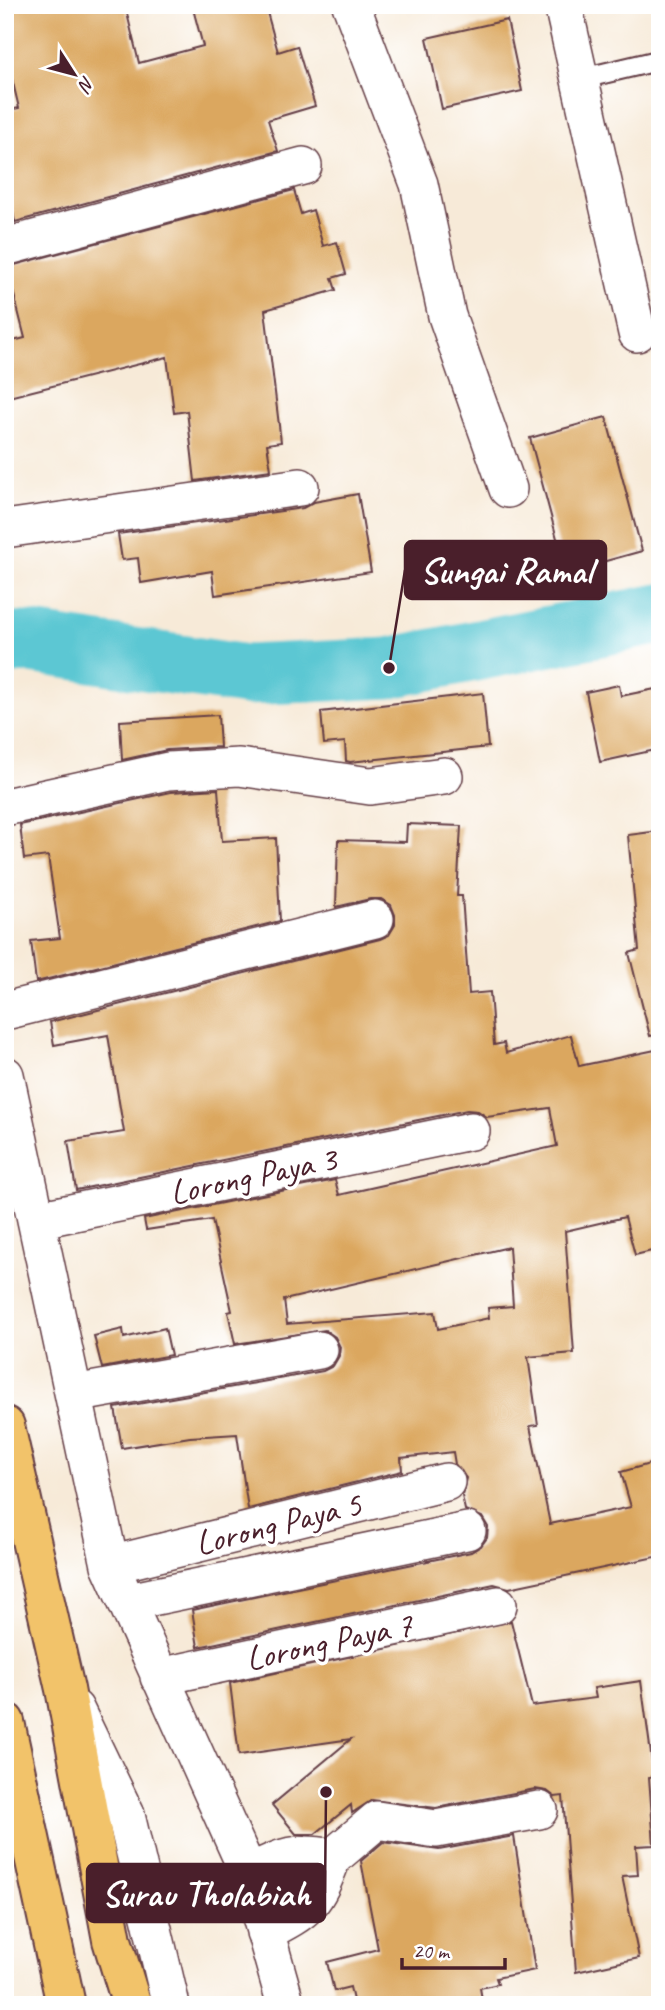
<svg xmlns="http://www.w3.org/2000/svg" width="665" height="2010" font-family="Caveat,sans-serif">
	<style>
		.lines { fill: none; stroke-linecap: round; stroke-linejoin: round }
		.river { stroke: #5bc7d3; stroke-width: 61 }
		.building { fill: #dba75e; fill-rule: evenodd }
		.lane-casing { stroke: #643d45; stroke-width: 23 }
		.street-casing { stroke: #643d45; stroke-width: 40 }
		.highway-casing { stroke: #643d45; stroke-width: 42 }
		.lane { stroke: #fff; stroke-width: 19 }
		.street { stroke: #fff; stroke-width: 37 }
		.highway { stroke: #f2c36a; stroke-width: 38 }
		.labels { text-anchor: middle; stroke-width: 7; stroke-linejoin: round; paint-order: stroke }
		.street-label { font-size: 35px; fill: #4a1f2b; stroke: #fff }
		.leader { fill: none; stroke: #4a1f2b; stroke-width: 2.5 }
		.callout-dot { fill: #4a1f2b; stroke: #fff; stroke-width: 2.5 }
		.callout { fill: #4a1f2b; stroke: #4a1f2b; stroke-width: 2.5 }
		.callout-label { font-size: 37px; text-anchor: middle; font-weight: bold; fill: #fff }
	</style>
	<rect width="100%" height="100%" fill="#fff"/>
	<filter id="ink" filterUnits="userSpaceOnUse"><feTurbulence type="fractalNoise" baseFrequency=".0143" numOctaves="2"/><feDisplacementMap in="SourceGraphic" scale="14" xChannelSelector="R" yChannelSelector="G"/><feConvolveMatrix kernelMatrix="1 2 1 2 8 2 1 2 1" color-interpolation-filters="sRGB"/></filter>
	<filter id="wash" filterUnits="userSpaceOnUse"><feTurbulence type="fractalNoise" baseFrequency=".00686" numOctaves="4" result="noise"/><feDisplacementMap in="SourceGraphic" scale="28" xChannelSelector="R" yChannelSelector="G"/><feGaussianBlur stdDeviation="1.57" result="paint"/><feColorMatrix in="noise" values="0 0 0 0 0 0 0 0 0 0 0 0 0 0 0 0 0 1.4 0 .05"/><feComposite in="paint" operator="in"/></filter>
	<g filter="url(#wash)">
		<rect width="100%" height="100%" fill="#f7ead8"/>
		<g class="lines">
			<!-- river -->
			<path class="river" d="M5,644L25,642L246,675L389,668L660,614"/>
		</g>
		<g id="blocks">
			<!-- building -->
			<path class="building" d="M5,5H125L139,63L203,46L192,5H265L278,52L297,46L315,106L268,120L278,151L15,222L5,174V111L19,108L5,49Z
				M507,20L522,91L442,109L427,38Z
				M294,190L301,214L313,210L323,246L337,242L346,274L332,278L336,290L265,310L281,442L267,444L271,470L195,481L187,411L174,413L167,357L5,398V343L25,338L7,267Z
				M606,417L642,551L566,572L530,438Z
				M358,494L371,572L215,595L212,571L141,583L138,558L122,560L118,534L303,508L314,502Z
				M619,685L621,696L660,688V749L600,762L586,692Z
				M483,693L488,747L350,762L346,761L345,742L324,744L321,712Z
				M218,715L220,747L167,750L122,760L120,721Z
				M218,789L222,841L276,838L280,921L36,982L31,941L60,938L48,856L24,859L20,825L171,792Z
				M407,824L461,826L457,896H462L469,994L490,992L494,1045L504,1043L506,1053L571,1035L579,1066L660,1049V1249L635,1255L625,1217L565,1231L574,1353L528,1357L538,1425L530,1426L550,1524L631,1507L621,1472L660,1461V1556L509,1588L494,1584L198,1647L192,1610L471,1552L481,1546L487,1538L488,1527L482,1517L465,1510L462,1496L466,1478L455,1464L453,1452L401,1458L402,1471L248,1509L237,1434L190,1437L122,1448L115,1408L323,1371L333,1366L339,1356L340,1347L335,1337L325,1330L235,1344L228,1312L232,1311L212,1220L146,1230L144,1219L335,1180L339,1195L557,1146L550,1108L487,1117L478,1111L467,1110L76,1190L68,1141L124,1132L108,1035L54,1045L50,1022L380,939L389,935L395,925V915L391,905L381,899H370L336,907L338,840L406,842ZM509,1247L513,1306L488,1308L489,1318L438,1329L435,1312L287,1324L284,1300Z
				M660,831V1034L650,1036L629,953L639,950L628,835Z
				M165,1328L171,1355L102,1368L94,1336L123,1329L124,1338Z
				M511,1621L532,1706L596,1698L594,1688L641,1681L654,1776L649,1777L654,1845L636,1846L638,1875L622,1876L639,1958L576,1972L563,1796L555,1797L547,1791L535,1789L436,1808L372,1800L352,1813L351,1805L315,1834H296L272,1805L351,1739L239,1755L230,1683Z
				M514,1836L535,1970L496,1978L498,1984L480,1988L483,2005H354L350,1987L334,1991L327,1962L378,1949L361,1861L383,1842L439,1850Z"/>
		</g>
	</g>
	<g filter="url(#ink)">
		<use href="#blocks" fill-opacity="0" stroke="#643d45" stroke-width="2"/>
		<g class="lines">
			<!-- lane casing -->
			<g class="lane-casing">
				<path id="lane" d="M580,79L660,60"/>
			</g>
			<!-- street casing -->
			<g class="street-casing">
				<path id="street" d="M351,5L419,184L447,316L508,489
					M563,5L637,333
					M5,247L303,166
					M5,529L300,487
					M5,807L168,771L239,767L370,786L444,776
					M5,1011L375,919
					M5,1075L110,1565L249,1874L286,2005
					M36,1220L471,1131
					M74,1394L319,1350
					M110,1565L446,1482
					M128,1602L467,1531
					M159,1677L498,1605
					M75,1709L126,1815L171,2005
					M249,1874C281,1856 296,1851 332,1858L377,1820L436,1829L539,1810
					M265,1932C309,1910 315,1904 332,1858"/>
			</g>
			<!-- highway casing -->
			<g class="highway-casing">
				<path id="highway" d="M5,1426L65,1689L112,1940L132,2005
					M5,1722L66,2005"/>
			</g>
			<!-- lane -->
			<use href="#lane" class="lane"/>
			<!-- street -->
			<use href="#street" class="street"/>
			<!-- highway -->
			<use href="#highway" class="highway"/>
		</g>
	</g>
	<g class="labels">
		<!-- street labels -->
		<g class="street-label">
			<text transform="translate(253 1175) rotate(-12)" y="12">Lorong Paya 3</text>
			<text transform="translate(278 1523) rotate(-14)" y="12">Lorong Paya 5</text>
			<text transform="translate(329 1641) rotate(-12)" y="12">Lorong Paya 7</text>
		</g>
	</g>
	<!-- callouts -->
	<path class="leader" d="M389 668L405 570M326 1792L325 1893"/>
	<g class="callout-dot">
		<circle cx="389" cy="668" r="7"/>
		<circle cx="326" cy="1792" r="7"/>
	</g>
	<g class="callout">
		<rect x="405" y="541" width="201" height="58" rx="7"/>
		<rect x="87" y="1864" width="238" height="58" rx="7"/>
	</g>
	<g class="callout-label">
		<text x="506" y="583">Sungai Ramal</text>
		<text x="206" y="1906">Surau Tholabiah</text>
	</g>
	<!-- margin -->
	<rect width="665" height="2010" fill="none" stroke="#fff" stroke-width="28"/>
	<!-- north arrow -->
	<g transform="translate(74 74) rotate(126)" stroke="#ffffff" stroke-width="5" paint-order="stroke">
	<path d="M0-5L12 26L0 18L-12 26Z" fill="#4a1f2b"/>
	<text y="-10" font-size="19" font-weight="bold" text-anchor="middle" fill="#4a1f2b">N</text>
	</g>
	<!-- scale -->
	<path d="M402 1958v10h103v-10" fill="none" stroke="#4a1f2b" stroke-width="3.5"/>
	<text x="413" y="1958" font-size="21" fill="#4a1f2b" stroke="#ffffff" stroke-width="5" paint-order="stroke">20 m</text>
</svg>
